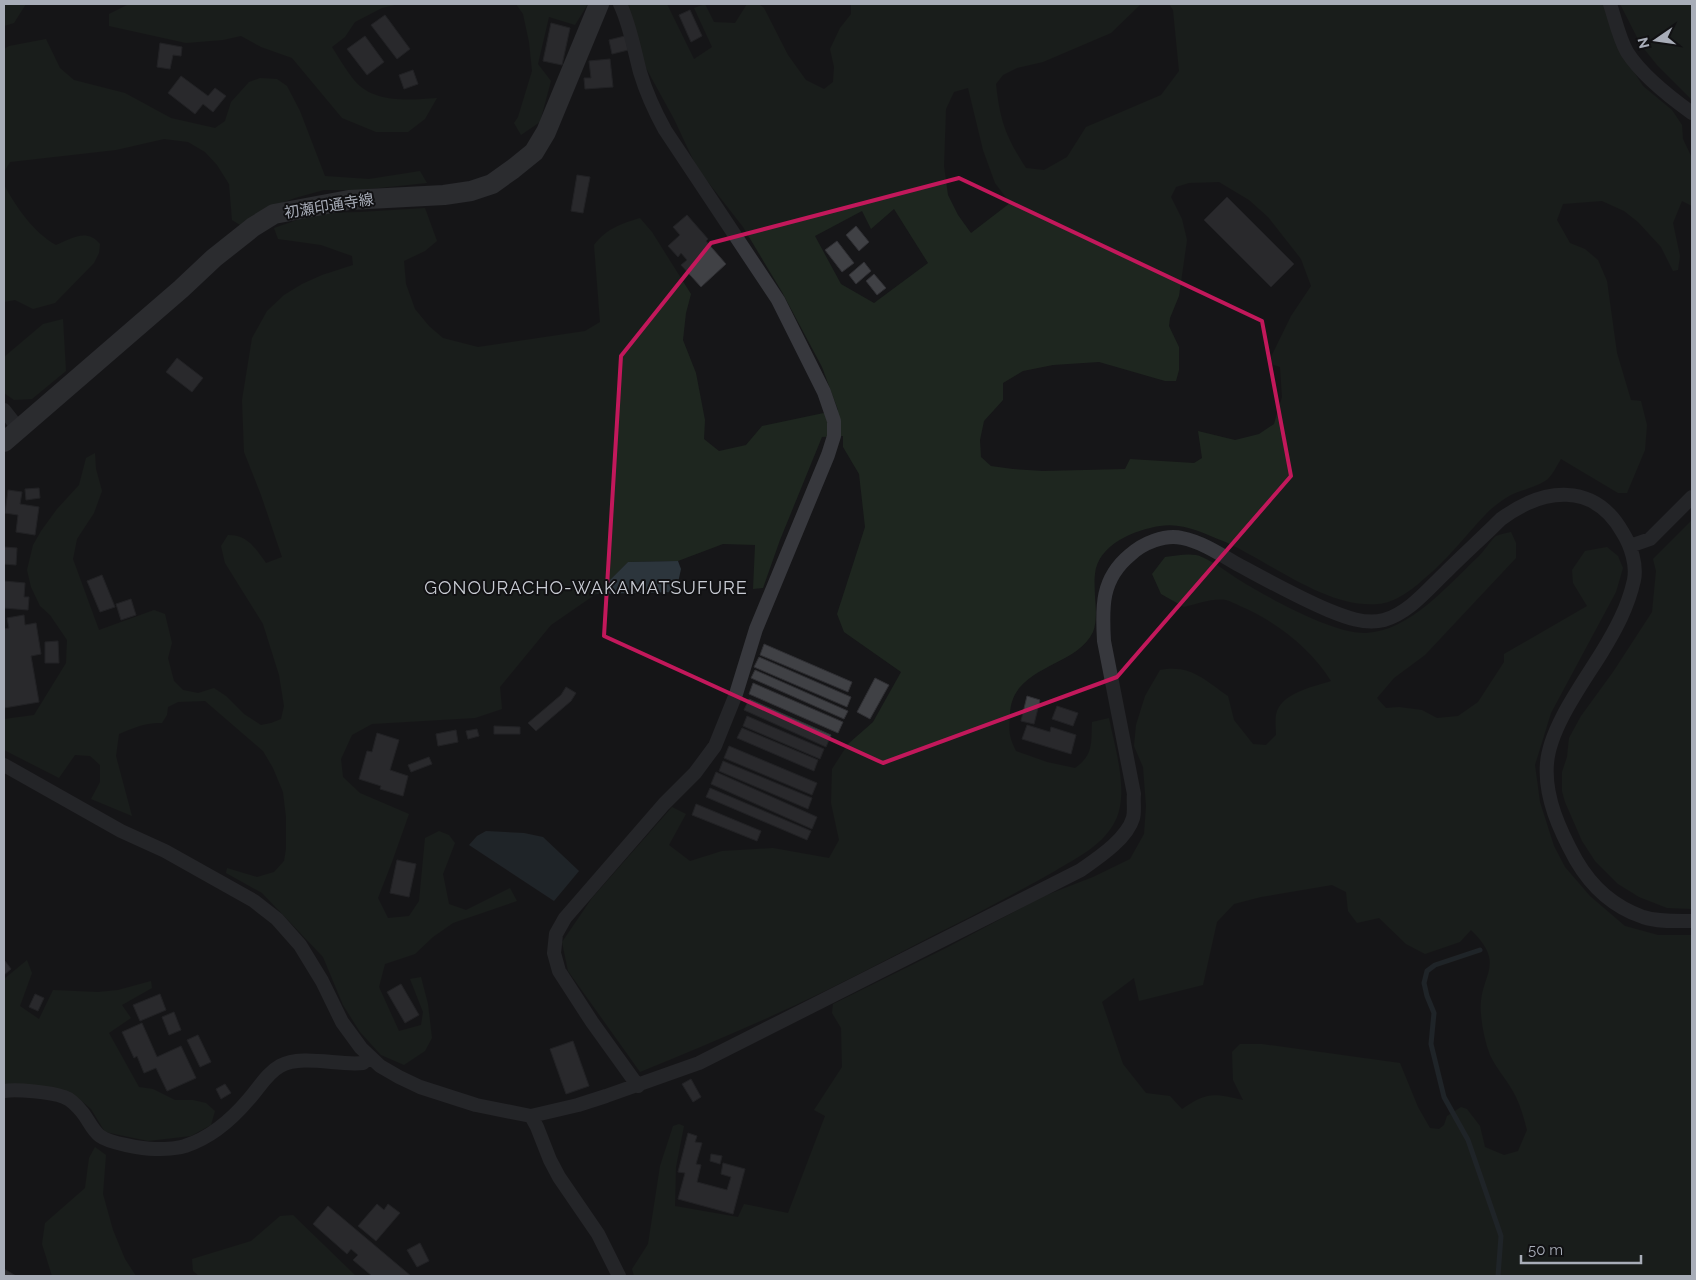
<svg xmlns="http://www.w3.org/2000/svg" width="1696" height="1280" font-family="Raleway,'Noto Sans JP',sans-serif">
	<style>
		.green { fill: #1e261f; fill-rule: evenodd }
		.water { fill: #2c353c }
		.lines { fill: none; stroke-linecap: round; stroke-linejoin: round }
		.stream { stroke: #2c353c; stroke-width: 5 }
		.building { fill: #404145; stroke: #303034 }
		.minor { stroke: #37383d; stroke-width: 14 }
		.secondary { stroke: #45474d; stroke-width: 20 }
		.marked { fill: none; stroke: #c2185b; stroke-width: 4; stroke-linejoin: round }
		.labels { text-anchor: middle; stroke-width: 4; stroke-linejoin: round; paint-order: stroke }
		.street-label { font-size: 15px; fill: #a8adb8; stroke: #111113 }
		.quarter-label { font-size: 18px; letter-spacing: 1px; fill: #c9ccd4; stroke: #111113 }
	</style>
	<rect width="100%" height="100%" fill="#161618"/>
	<!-- green -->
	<path class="green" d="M4,4H26L14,23L4,26Z
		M129,4H399L382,8L355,22L345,37L332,47C339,58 346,70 354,80C374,104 409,100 437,98L425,119L408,132H376L342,118L292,58L261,47L241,36L223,40L186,43L109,26V14Z
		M516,4H588L575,25L549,17L538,64L551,81L540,122L521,135L514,123L518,117L532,71L529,42L523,14Z
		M626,4H667L694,59L712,47L694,8L705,4L714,22L735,23L747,4H759L764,8L788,55L806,80L824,89L833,82L834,67L830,49L840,28L851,14V4H1146L1140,5L1111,33L1043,62L1017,68L1003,75L996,84C1000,121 1006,137 1026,168L1044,170L1067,157L1086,127L1161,95L1179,71L1173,10L1169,4H1605L1620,50L1643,86L1672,110L1682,125L1683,139L1692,158V206L1682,201L1673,223L1680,256L1678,270L1673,271L1661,247L1638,222L1624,211L1602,201L1563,204L1557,220L1570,243L1585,249L1598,260L1607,281L1617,353L1631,400L1641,401L1647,425L1645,450L1627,493H1618L1561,459C1557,465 1552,477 1545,481C1534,488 1520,490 1509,496C1501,501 1491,508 1485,515C1465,536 1447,560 1425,578C1413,589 1395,603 1378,604C1327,609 1269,561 1223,541C1203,533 1182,522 1160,526C1135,530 1098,544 1095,574C1094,581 1095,590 1095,597C1096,608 1097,622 1093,632C1076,668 1012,665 1010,714C1009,731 1008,735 1016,751L1047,762L1075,768C1094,755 1091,742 1092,722L1109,718C1115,749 1131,797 1113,825C1100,847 1076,858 1055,871C1027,887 1000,901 972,916C923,940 876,966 827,990C766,1020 703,1046 640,1072L568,971L562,942L592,898L672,807L686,814L669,845L690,861L722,851L773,848L829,858L839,840L831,803L832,769L848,744L873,722L901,672L844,632L837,614L865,527L859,474L843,447V436L822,437L780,540L763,588L753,589L755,545L723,544L678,561L628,562L596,594L551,625L500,687L502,709L475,718L372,724L352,735L341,759L343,777L360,793L409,814L392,862L378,898L388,918L409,916L419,901L425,838L439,831L449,835L455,843L443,874L449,904L466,910L510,888L517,901L453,923L433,937L415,954L385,964L379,987L399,1031L421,1025L423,1012L410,979L421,977L428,1004L432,1038L425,1051L404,1065L381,1055L360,1032L343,1005L323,957L262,893L226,873L227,868L257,877L274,872L284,861L286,849V817L283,792L273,768L263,751L205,701L178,702L168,707L167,715L162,723C146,722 133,728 119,734L116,756L132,816L91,799L100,782V765L90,756L75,755L59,778L4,750V719L34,715L66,663L67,640L50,615L40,606L31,587L27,570L33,545L41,531L57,509L79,485L86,458L95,453L96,469L102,491L94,513L77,539L73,559L99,630L154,610L165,614L172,643L168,658L174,681L183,690L198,693L214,688L226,696L244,714L261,725L271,723L281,719L284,706L279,675L263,624L225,563L221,546L228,535C248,535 255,548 266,563L282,557L261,495L244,452L242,400L252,338L267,311L284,295L302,284L322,275L353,265L352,256L321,245L278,239L274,228L317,213L360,212L425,208L437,241L425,251L404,261L406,284L415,309L429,326L443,338L478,347L585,331L600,322L594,245C607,228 621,224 640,218L652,232L691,294L686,313L683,340L696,373L705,420L704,439L719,451L746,445L762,426L838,410L822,367L782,292L743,227L697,168L674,119L646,68ZM968,88L983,150L995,183L1010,203L971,233L958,215L948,195L944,166L946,109L954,92ZM1219,182L1249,200L1268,217L1301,259L1311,286L1291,316L1268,363L1280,367L1282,397L1274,424L1259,434L1235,440L1198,431L1202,458L1194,463L1130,459L1125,469L1043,471L1013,469L991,466L981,457L980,440L984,421L1003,400V383L1023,371L1053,365L1099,362L1165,381H1176L1179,370V347L1169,326L1170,318L1179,296L1187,240L1182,219L1171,197L1176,187L1189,183ZM894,209L928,263L874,303L841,284L815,236L862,211L871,229Z
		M1620,4H1692V100L1657,65L1641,45Z
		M46,39L60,68L74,80L125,93L171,118L215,128L225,121L231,102L249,82L260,78L277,79L287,86L300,111L325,176L369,179L420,171L427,183L360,190H324L295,198L268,208L240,225L232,220L229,184L217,165L205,152L188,142L164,139L116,150L10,162L4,172V49L9,46Z
		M4,185C17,208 33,232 56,245C72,238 87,228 100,244L99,253L94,263L55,303L33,309L15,300L4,302Z
		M63,319L66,371L32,399L14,400L4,393V357L43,324Z
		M1692,520V909L1667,908L1639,897L1618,884L1595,861L1582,841L1565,802L1562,791V772L1567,757L1569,738L1581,716L1613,672L1652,612L1656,571L1653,559Z
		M1511,532L1516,543V558L1425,655L1394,678L1377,698L1386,708L1399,707L1422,710L1437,718L1458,716L1478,702L1504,662V654L1587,606L1573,583L1572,570L1585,551L1607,547L1618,556L1623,568L1616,592L1551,713L1535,765L1540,802L1554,846L1565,867L1590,896L1625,926L1658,935H1692V1276H634L632,1269L648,1244L660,1166L673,1126L679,1124L684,1126L676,1167L675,1206L738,1217L744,1204L788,1213L825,1116L814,1110L842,1067L841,1028L832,1013L833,1004L946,948L1044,896L1093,877L1130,859L1144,834L1146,806L1143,767L1134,746L1136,725L1145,696L1160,670C1190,664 1205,680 1228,696L1234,720L1253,744L1266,745L1276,735C1276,729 1275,721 1276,715C1280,693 1313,687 1331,681C1312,649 1274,620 1240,606C1236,604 1230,601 1226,600C1212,598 1197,604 1184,607L1161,594L1152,574L1165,557C1176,556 1192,552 1202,557C1216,563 1228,573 1241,581C1269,598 1333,634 1366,633C1410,631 1448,585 1479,556C1485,550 1490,541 1496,536C1500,534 1507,533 1511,532ZM1332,885L1346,892L1348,911L1357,923L1379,918L1406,944L1425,954L1460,942L1471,930C1509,967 1477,975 1481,1014C1482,1027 1485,1042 1490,1055C1497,1070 1509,1082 1516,1097C1521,1107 1524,1119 1527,1130L1518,1151L1504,1155L1485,1147L1480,1126L1467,1109L1461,1107L1447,1116L1444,1125L1439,1129L1430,1128L1418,1107L1400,1063L1262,1044H1240L1232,1052L1233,1080L1243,1100C1213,1094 1209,1091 1182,1109L1170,1096L1146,1093L1123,1064L1102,1002L1134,978L1139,1001L1203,985L1217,922L1234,904L1261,897Z
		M27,960L32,973L20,1006L39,1019L53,990L98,992L118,990L151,981L152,988L122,1005L131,1018L109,1033L139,1087L153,1089L175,1100H193L206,1103L215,1111L211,1125L191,1136L148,1141L105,1132L91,1109L78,1098L4,1085V979Z
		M95,1147L106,1155L103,1194L113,1230L125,1259L136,1276H52L42,1244L45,1223L85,1188L89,1158Z
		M293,1215L356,1276H199L193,1271L192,1259L251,1241L280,1216Z"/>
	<!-- water -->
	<path class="water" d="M678,561L681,569L676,592L596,594L628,562Z
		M486,831L524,833L543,837L579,871L554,901L469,845L477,836Z"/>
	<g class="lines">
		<!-- stream -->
		<path class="stream" d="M1480,950L1435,965L1427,971L1424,983L1427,996L1434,1013L1431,1044L1444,1097L1468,1140L1501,1236L1498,1276"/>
	</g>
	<!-- building -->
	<path class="building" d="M690,10L702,36L691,42L679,15Z
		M385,15L410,49L397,59L371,25Z
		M551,23L570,28L562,65L543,61Z
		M365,36L384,62L367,75L347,49Z
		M625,36L628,50L612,54L609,40Z
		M160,43L182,47L181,56L173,55L170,69L157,67Z
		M610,59L613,87L585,89L584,78H591L589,61Z
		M413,70L418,84L404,89L399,75Z
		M181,76L208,96L215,88L226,96L213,112L203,104L195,114L168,93Z
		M577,175L590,177L583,213L571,211Z
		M1227,197L1294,264L1271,287L1204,220Z
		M687,215L708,239L706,241L726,264L701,287L681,265L687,260L681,253L678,257L668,246L680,235L673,227Z
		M856,226L869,242L859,251L846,235Z
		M837,241L854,263L842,272L825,250Z
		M864,262L871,271L856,284L849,275Z
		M874,274L886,288L877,295L866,281Z
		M177,358L203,378L192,392L166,372Z
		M39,488L40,498L26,500L25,489Z
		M8,490L22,492L20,504L39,507L35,535L16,532L18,515L5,513Z
		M4,547L17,548L16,565L4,564Z
		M102,575L115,607L100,612L87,581Z
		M4,581L25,583L24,597H29L28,610L4,608Z
		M131,599L136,615L121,620L116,604Z
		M24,615L25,625L36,623L41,654L31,656L39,702L4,708V629L9,628L7,618Z
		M58,641L59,663H45V642Z
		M764,644L852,682L848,692L760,655Z
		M759,657L851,697L847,707L754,667Z
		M755,670L848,711L844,719L751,678Z
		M875,678L889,685L870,719L857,712Z
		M753,683L843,722L838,733L749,694Z
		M566,687L576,693L571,701L536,731L528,723L561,695Z
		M1027,696L1040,700L1034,724L1021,721Z
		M749,699L831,735L826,747L744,710Z
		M1057,706L1078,713L1073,726L1052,719Z
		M747,716L824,749L820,759L743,726Z
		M1027,725L1050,732L1051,727L1076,735L1071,754L1022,739Z
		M494,726L520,727V734H494Z
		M742,728L818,760L814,771L737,738Z
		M477,729L479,736L468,739L466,731Z
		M456,730L458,742L438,746L436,734Z
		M377,733L399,740L390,770L408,776L403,796L380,789L381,786L359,779L367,751L372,752Z
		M729,746L817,783L812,795L724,758Z
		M429,757L432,764L411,772L408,765Z
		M723,761L812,798L808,809L719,771Z
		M716,772L817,817L812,829L711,784Z
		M710,788L811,831L807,840L706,797Z
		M696,804L761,831L757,841L692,815Z
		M397,860L416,864L409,897L390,893Z
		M5,961L11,969L4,975V962Z
		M401,984L419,1015L405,1023L387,992Z
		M35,994L44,998L38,1011L29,1007Z
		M160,994L166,1010L140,1021L133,1005Z
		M174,1012L181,1030L169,1035L162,1017Z
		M142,1023L157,1057L181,1046L196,1078L167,1091L156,1068L144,1073L137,1056L134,1058L122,1032Z
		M198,1035L211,1062L200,1067L187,1040Z
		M573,1041L589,1086L566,1094L550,1049Z
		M691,1079L701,1097L693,1102L682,1084Z
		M225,1084L231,1093L221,1099L216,1089Z
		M688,1133L697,1136L695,1142L702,1143L696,1164L701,1165L697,1182L727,1190L731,1177L721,1174L723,1163L745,1169L733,1214L678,1199L685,1173L678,1172Z
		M711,1154L722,1156L720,1164L710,1161Z
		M377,1204L384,1210L388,1204L400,1213L376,1241L358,1226Z
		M328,1206L411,1276H372L353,1260L358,1255L351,1249L347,1254L313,1224Z
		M420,1243L429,1261L417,1267L407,1250Z
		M4,1269L16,1276H4Z"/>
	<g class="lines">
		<!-- minor -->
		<path class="minor" d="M620,4C630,25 634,49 640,72C646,92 655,112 665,130L778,300L824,392L834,421V436L828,455L756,629L736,694L715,746L695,773L664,804L565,918L556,934L554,953L559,971L592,1022L638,1086
			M1610,4C1615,19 1619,38 1627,52C1641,74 1671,98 1692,113
			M4,410L19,429
			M1630,546L1650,539L1692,497
			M4,765L121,831L165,851L254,901L277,919L300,945L322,981L342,1022L361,1048L380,1066L399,1077L420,1087L476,1105L531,1116L537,1127L550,1160L559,1177L598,1234L619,1276
			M4,1091C17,1089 51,1092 64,1097C70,1099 78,1107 82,1112C88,1119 92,1130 100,1136C109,1143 143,1149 155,1149C164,1149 177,1149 185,1146C210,1138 233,1118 249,1099C259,1088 267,1073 280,1066C302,1054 339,1066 363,1063L369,1057
			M531,1116L578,1105L606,1096L699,1063L1081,870C1098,858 1127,839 1133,818C1135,811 1133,801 1134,794L1104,641C1102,607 1101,579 1130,555C1143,543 1165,534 1182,538C1202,542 1220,554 1237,564C1267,580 1297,597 1328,610C1345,617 1365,625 1384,620C1409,613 1428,589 1446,572C1464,554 1483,537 1501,519C1543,488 1594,481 1623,533C1631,546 1637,565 1634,580C1628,607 1616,629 1602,652C1583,683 1550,727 1547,763C1544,797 1560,831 1576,860C1591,886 1614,907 1643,917C1659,922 1676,921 1692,921"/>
		<!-- secondary -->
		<path class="secondary" d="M4,442L181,289L214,258L253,227L274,214L349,200L444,195L471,191L492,184L513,169L534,152L546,132L599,4"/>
	</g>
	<!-- marked area -->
	<path d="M0 0H1696V1280H0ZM959,178L1262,321L1291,476L1117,677L883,763L604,636L621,356L711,243Z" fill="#161618" fill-opacity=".55" fill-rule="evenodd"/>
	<path class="marked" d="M959,178L1262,321L1291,476L1117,677L883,763L604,636L621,356L711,243Z"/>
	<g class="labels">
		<!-- street labels -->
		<g class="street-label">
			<text transform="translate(329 206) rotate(-9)" y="5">初瀬印通寺線</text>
		</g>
		<!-- quarter labels -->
		<g class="quarter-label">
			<text x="586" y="594">GONOURACHO-WAKAMATSUFURE</text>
		</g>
	</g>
	<!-- border -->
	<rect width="1696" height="1280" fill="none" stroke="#a8adb8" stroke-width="10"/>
	<!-- north arrow -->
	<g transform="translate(1656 40) rotate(257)" stroke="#111113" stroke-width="4" paint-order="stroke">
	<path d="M0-4L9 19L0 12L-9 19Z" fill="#a8adb8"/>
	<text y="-8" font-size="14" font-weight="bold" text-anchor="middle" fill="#a8adb8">N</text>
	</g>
	<!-- scale -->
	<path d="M1521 1255v8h120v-8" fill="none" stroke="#a8adb8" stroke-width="2.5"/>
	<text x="1528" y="1255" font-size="15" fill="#a8adb8" stroke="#111113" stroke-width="4" paint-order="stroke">50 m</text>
</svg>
